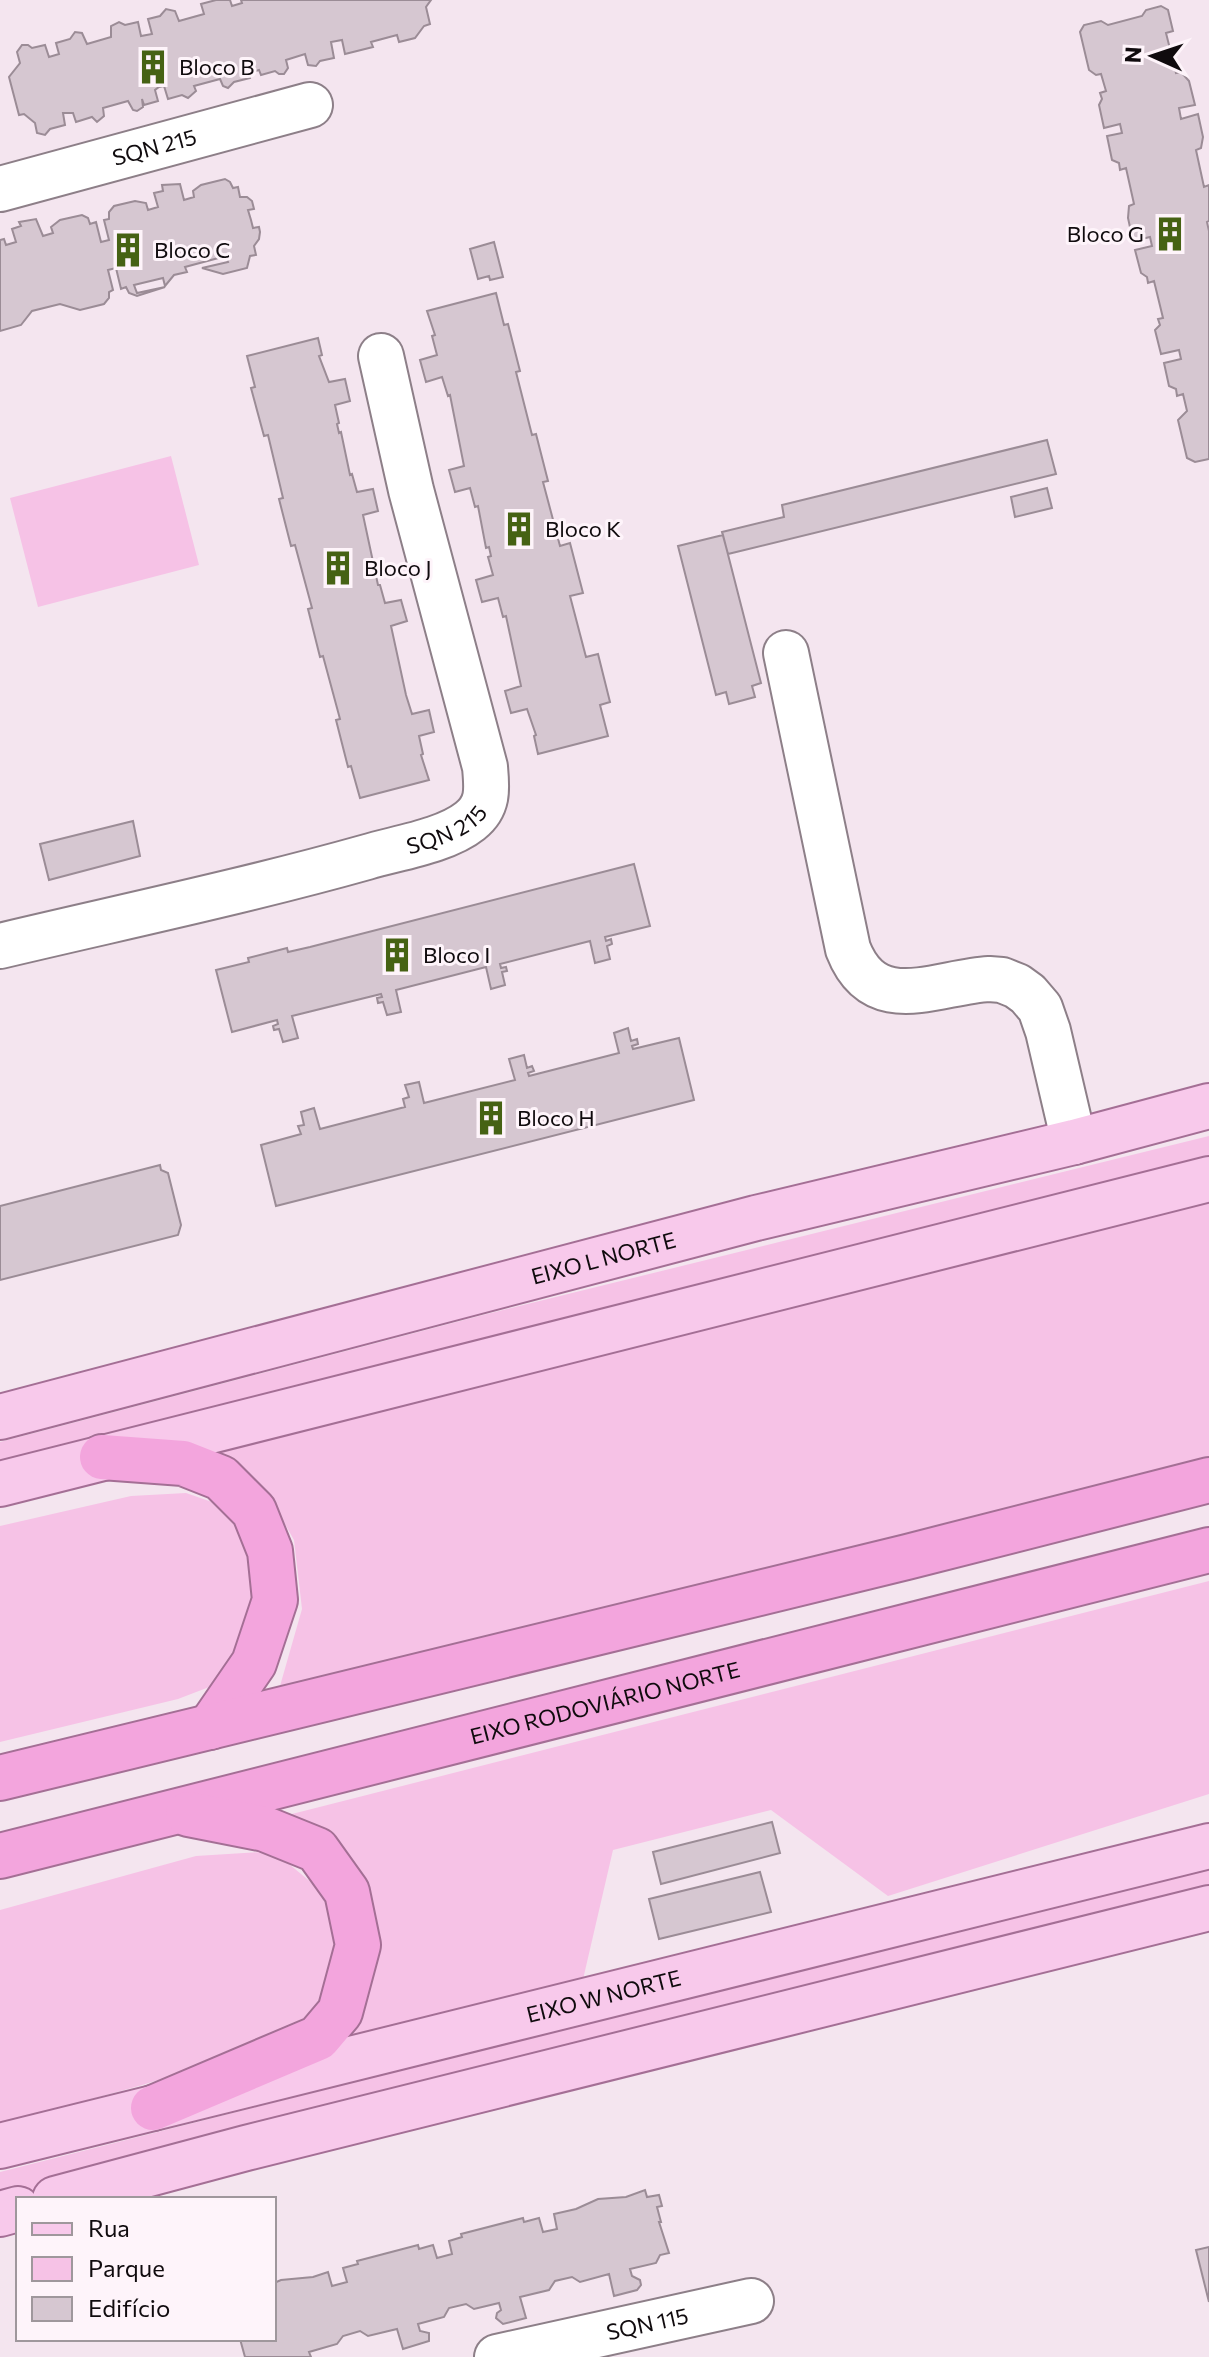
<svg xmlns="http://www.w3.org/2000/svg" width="1209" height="2357" font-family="Commissioner,sans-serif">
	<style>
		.green { fill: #f6c2e6 }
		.building { fill: #d6c7d1; stroke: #9b8c96; stroke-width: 2 }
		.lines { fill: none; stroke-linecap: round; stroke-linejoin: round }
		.minor-casing { stroke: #8d7f88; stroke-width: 48 }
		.major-casing { stroke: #a46f95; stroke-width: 48 }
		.highway-casing { stroke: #a46f95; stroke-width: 48 }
		.minor { stroke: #fff; stroke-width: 44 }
		.major { stroke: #f8c9eb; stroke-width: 44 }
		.highway { stroke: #f3a5dd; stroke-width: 44 }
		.labels { text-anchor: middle; stroke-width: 6; stroke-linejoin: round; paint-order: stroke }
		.poi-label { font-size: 22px; fill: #100b0e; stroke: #fef4fa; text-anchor: start }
		.street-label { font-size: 22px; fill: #100b0e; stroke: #fef4fa }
	</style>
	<rect width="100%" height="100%" fill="#f4e5ef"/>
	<!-- green -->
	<path class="green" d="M171,456L199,565L38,607L10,498Z
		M1209,1136V1164L0,1471V1442L479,1316Z
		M1209,1203V1457L543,1628L278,1693L302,1609L294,1540L265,1489L209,1452Z
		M186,1493L212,1502L239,1525L249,1552L261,1597L230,1679L178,1699L0,1742V1526L131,1496Z
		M1209,1581V1794L888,1896L771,1810L613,1850L581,1988L344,2043L368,1995L380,1939L360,1875L288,1815Z
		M260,1852L289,1864L324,1893L339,1921L336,1964L323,2008L287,2040L139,2086L0,2124V1910L196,1856Z
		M1209,1855V1900L0,2199V2172L787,1972Z"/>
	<!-- building -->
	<path class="building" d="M216,0H230L232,6L242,3L241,0H431L426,7L430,24L424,26L415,38L399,42L397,35L371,42L373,47L345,54L342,40L331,42L334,58L320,61L316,66L308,65L305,54L286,60L288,68L284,74H279L275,71L261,75L259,70L249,73L250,78L234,82L228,88L223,86L220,79L194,86L196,91L188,98L182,95L168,99L164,86L159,87L155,90L158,101L144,105L142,99L143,107L137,111L133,110L128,101L103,108L104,116L97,122L92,117L76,122L73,113H63L65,125L50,129L45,135L37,133L35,123L24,114L19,115L9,77L20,63L17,52L22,45H28L32,48L45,45L49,57L59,54L56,43L70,39L75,32L82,33L87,44L111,37V26L119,22L125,25L138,22L141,36L152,34L148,19L160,16L166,9L175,11L179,21L204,14L201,4Z
		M1161,6L1168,10L1173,31L1166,33L1176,73L1181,72L1189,81L1195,105L1179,108L1181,119L1198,114L1203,137L1201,148L1196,150L1204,187L1209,185V221L1207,222L1209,231V459L1195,462L1187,458L1178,420L1187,411L1183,394L1177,396L1176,389L1169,386L1164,363L1181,359L1179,350L1161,354L1155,330L1160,325L1158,319L1163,318L1154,281L1148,283L1147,277L1141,273L1135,250L1152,246L1150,237L1133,241L1128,218L1129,206L1134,204L1126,168L1120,170L1119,163L1112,160L1107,136L1122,133L1120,124L1104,128L1099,105L1102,99L1100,93L1106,91L1101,74L1096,75L1089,70L1080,32L1084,25L1101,21L1108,25L1142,16L1146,10Z
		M225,179L230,182L233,188L238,187L240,197H247L252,201L254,209L248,210L251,220L253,228L259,227L260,232L259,239L254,246L256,255L250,256L247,268L223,274L202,268L228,262L226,256L185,267L187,272L174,275L165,286L163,278L134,285L137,293L165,287L137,296L129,293L126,287L121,289L116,268L108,270L113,290L109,292V298L104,304L80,310L60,304L32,311L21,325L0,331V240L4,239L6,245L16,242L12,229L21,226L19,222L36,219L43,236L53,233L51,227L60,220L82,215L88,218L90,224L96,222L101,242L109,240L104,220L109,219V212L114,206L135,201L146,203L148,210L158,207L154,193L163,191L162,185L180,184L184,200L194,197L193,191L201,185Z
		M494,242L503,277L490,280L489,276L478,279L470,249Z
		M496,293L504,325L508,324L520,371L516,372L532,435L536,434L548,481L543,482L560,546L570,543L583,593L570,596L586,657L598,654L610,702L600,705L608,736L538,754L534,736L536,735L527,709L511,713L505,691L521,686L506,616L503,617L498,598L482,602L476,580L493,575L488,557L491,556L489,547L486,548L478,506L475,507L470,488L455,492L449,470L464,466L450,395L448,396L442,377L426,382L420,360L437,355L432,336L435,335L427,311Z
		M318,338L322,355L319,356L329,382L345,379L350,401L335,405L339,423L337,424L339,433L341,432L350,475L352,474L357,492L373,489L378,511L363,515L378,585H380L385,603L401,600L407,621L391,626L406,695L412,714L429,710L434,732L419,736L423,754L421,755L429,780L360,798L351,766L348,767L336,720L340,719L323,656L320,657L308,609L312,608L295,545L291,546L279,499L283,498L268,435L264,436L251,388L255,387L247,356Z
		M1047,440L1056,474L728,554L722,532L784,517L782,505Z
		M1047,488L1052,508L1015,517L1011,497Z
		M723,535L761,683L752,686L755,697L729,704L726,692L716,695L678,546Z
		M133,821L140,856L49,880L40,844Z
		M634,864L650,926L605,937L606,941L611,939L612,944L607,946L610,959L595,963L590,941L500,964L501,968L506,967L507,971L502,972L505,985L491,989L486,967L396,990L401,1012L387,1015L383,1002L378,1003L377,998L382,997L381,994L292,1016L298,1038L283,1042L279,1029L274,1030L273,1026L278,1024L277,1020L232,1032L216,970L249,962L248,958L287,948L288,952L310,947Z
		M628,1028L631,1041L637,1039L638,1044L632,1046L633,1049L679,1038L694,1100L276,1206L261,1145L301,1134L298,1126L304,1125L301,1112L314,1108L320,1129L405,1107L403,1099L409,1097L405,1085L419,1082L424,1103L515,1080L509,1059L524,1055L527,1068L532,1066L534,1071L528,1073L529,1076L619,1053L614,1033Z
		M160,1165L161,1170L168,1173L181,1225L178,1235L0,1280V1206Z
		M772,1822L780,1853L661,1884L653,1852Z
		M760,1872L771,1912L659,1939L649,1899Z
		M645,2190L647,2197L659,2195L662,2206L657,2207L661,2222H659L669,2253L660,2255L656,2263L630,2269L632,2276L640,2280L641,2285L637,2290L614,2296L609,2274L580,2282L572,2277L555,2281L549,2290L520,2297L526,2318L503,2324L496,2318L497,2313L501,2310L499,2303L474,2309L466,2304L449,2308L444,2317L418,2324L420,2331L429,2333V2341L403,2349L397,2329L368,2336L360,2331L343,2336L337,2344L309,2352L311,2357H245L240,2339H274V2283L281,2280L313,2277L328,2272L332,2286L347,2282L343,2268L358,2264L357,2261L418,2245L419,2249L433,2245L437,2258L452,2254L449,2241L462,2237L461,2234L523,2218L524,2222L539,2218L543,2232L557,2229L554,2214L576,2209L598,2199L626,2197Z
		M1209,2247V2302L1196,2250Z"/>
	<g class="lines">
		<!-- minor casing -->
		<g class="minor-casing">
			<g id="minor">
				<path id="s1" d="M0,189L310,105"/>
				<path d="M786,653L848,949C875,1018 936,982 989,979L1002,980L1017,986L1028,994L1040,1008L1048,1031L1074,1142"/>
				<path id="s2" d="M0,946C122,917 246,891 367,857C397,848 445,841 470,821C489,806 487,789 485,767L411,490L381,356"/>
				<path id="s3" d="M497,2357L751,2301"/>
			</g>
		</g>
		<!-- major casing -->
		<g class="major-casing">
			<g id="major">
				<path id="s4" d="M0,1417L756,1218L1074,1142L1209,1106"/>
				<path d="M0,1484L1209,1179"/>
				<path id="s5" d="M0,2146L1209,1846"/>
				<path d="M55,2199L246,2148L1209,1908"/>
				<path d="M0,2214L18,2209"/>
			</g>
		</g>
		<!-- highway casing -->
		<g class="highway-casing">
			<g id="highway">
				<path d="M102,1457L183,1463L221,1478L254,1511L270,1551L275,1600L254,1663L210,1727"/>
				<path d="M0,1778L907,1557L1209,1480"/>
				<path id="s6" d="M0,1856L1209,1550"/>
				<path d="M153,2108L318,2038L340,2012L358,1945L347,1892L317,1850L265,1829L188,1814"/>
			</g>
		</g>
		<!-- minor -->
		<use href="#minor" class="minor"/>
		<!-- major -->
		<use href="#major" class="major"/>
		<!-- highway -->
		<use href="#highway" class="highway"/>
	</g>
	<!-- icons -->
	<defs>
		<g id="building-bare" transform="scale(2.76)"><path d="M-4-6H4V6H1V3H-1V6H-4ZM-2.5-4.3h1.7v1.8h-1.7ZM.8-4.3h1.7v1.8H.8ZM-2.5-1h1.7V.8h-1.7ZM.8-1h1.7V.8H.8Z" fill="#466214" stroke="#fef4fa" stroke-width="2.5" paint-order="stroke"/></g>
	</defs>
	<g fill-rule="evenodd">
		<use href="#building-bare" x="153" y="67"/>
		<use href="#building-bare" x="1170" y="234"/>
		<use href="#building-bare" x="128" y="250"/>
		<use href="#building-bare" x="519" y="529"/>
		<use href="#building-bare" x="338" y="568"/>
		<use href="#building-bare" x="397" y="955"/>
		<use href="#building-bare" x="491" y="1118"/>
	</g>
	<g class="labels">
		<!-- poi labels -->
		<g class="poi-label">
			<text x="179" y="75">Bloco B</text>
			<text x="1144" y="242" text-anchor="end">Bloco G</text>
			<text x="154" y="258">Bloco C</text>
			<text x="545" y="537">Bloco K</text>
			<text x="364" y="576">Bloco J</text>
			<text x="423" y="963">Bloco I</text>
			<text x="517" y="1126">Bloco H</text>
		</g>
		<!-- street labels -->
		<g class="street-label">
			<text dy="8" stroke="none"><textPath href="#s1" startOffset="160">SQN 215</textPath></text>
			<text dy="8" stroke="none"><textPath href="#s2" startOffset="462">SQN 215</textPath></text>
			<text dy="8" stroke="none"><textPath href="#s4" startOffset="624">EIXO L NORTE</textPath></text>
			<text dy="8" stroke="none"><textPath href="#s6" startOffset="624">EIXO RODOVIÁRIO NORTE</textPath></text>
			<text dy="8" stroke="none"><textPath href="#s5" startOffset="622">EIXO W NORTE</textPath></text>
			<text dy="8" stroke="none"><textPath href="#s3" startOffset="154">SQN 115</textPath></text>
		</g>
	</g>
	<!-- legend -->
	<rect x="16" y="2197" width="260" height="144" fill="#fef4fa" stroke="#9f979c" stroke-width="2"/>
	<rect x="32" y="2223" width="40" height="12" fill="#f8c9eb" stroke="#9f979c" stroke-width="2"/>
	<text x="88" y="2237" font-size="24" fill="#100b0e">Rua</text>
	<rect x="32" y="2257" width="40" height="24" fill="#f6c2e6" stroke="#9f979c" stroke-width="2"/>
	<text x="88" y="2277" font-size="24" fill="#100b0e">Parque</text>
	<rect x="32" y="2297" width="40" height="24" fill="#d6c7d1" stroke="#9f979c" stroke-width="2"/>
	<text x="88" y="2317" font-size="24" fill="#100b0e">Edifício</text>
	<!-- north arrow -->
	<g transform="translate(1153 56) rotate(273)" stroke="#fef4fa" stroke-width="6" paint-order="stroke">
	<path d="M0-6L14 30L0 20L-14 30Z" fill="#100b0e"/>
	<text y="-12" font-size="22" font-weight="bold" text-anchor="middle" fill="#100b0e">N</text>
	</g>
</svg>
